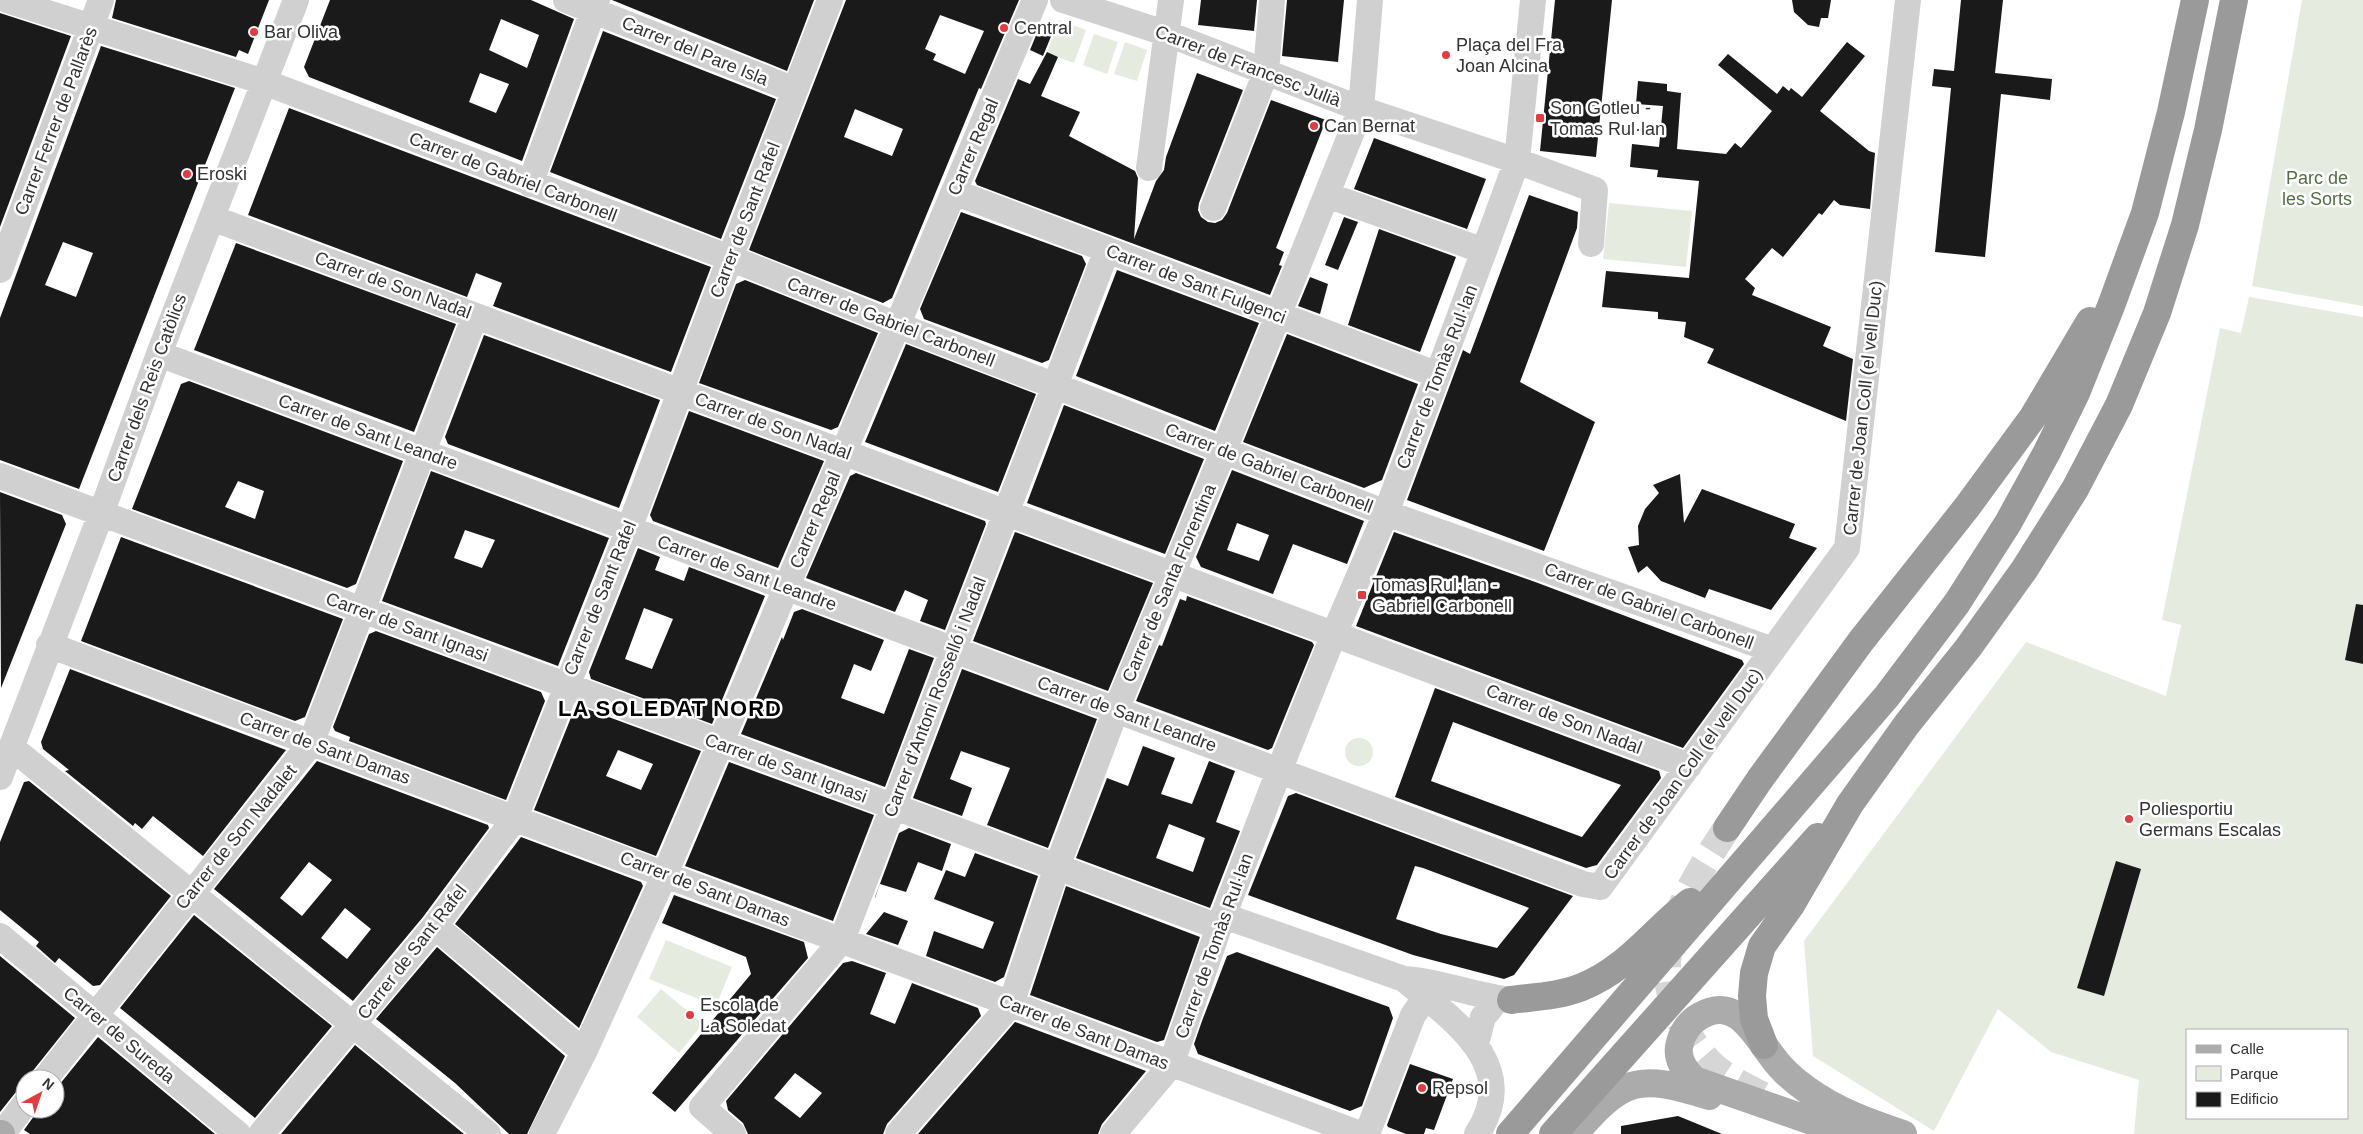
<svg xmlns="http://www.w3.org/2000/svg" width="2363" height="1134" font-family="Helvetica,sans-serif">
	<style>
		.green { fill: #e5ecdf; fill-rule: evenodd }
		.building { fill: #1a1a1a; fill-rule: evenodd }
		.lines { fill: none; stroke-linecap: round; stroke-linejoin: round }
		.highway-tunnel { stroke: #d6d6d6; stroke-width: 28; stroke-dasharray: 28 14; stroke-linecap: butt }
		.minor { stroke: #d0d0d0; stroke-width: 26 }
		.major { stroke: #ababab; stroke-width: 28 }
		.highway { stroke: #9a9a9a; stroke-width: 28 }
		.poi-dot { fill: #e23c41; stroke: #fff; stroke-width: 2 }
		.labels { text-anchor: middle; stroke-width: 5; stroke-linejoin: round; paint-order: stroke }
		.poi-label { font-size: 18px; fill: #333; stroke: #fff; text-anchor: start }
		.street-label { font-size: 18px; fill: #333; stroke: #fff }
		.park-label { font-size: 18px; fill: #546f40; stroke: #fff }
		.district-label { font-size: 22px; font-weight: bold; letter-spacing: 1px; fill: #000; stroke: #fff }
	</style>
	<rect width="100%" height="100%" fill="#fff"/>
	<!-- green -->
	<path class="green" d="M2302,0H2363V306L2252,286Z
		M1059,20L1086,30L1074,63L1047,53Z
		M1094,34L1118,42L1107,74L1083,65Z
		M1125,42L1147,50L1137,81L1114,74Z
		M1609,203L1692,211L1686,267L1603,259Z
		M2249,297L2363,317V1134H2134L2139,1080L2051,1052L1998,1009L1934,1131L1813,1056L1804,941L2026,642L2166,696L2181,625L2162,620L2220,328L2241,333ZM2187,1030H2347V1118H2187Z
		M1345 752a14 14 0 1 1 28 0a14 14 0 1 1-28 0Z
		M666,940L732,967L716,1006L649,979Z
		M661,989L703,1024L679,1053L637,1017Z"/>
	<!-- building -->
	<path class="building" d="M116,0H269L248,54L239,50L236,57L112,18Z
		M330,0H531L574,19L522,161L309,77L304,67ZM501,19L539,35L527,68L489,50ZM480,73L509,84L496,113L469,102Z
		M612,0H814L787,71Z
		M846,0H1019L981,89L979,88L892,298L883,303L749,250ZM940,15L984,31L965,74L933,60L936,54L925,49ZM855,109L903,129L892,156L844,137Z
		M1201,0H1257L1254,31L1198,25Z
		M1287,0H1344L1338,62L1282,56Z
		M1555,0H1612L1596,157L1540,151Z
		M1792,0H1831L1828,18H1821L1819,27L1808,25L1794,12Z
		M1961,0H2003L1995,73L2052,79L2050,100L2001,94L1985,257L1935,252L1951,88L1932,86L1934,69L1954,71Z
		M0,13L71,36L0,227Z
		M1039,28L1052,34L1043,56L1030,50Z
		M603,31L776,99L721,239L550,172Z
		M1847,42L1865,56L1820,111L1869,151L1875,153L1870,209L1840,205L1834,200L1822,215L1819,213L1783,257L1772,248L1745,279L1755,288L1752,295L1831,327L1823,346L1853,359L1846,421L1707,363L1714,349L1684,337L1686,322L1658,319V312L1602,307L1606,271L1689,278L1699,181L1657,177L1658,170L1630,167L1632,144L1659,147L1663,106L1636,104L1638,81L1667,84V91L1681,93L1677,149L1726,154L1735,143L1741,148L1772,111L1718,65L1728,54L1777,94L1783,86L1789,91L1791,88L1802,97Z
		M101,46L235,88L79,489L0,460V318ZM63,242L93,253L76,297L45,285Z
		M1047,52L1058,57L1041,96L1080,112L1069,136L1135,171L1138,178L1134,239L1156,181L1164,170L1166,157L1197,73L1243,90L1199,203L1198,210L1201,217L1208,222L1215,223L1222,220L1227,213L1271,100L1326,120L1276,248L1284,252L1279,265L1282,266L1270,295L977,185L975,181L1018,79L1030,84Z
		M289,108L711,267L671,372L493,306L502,283L476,273L467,297L248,215Z
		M1374,138L1486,179L1467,229L1354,189Z
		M1529,195L1578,212L1577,228L1520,382L1595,422L1544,551L1407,500L1463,350L1470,354Z
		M961,212L1082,256L1086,264L1049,360L1042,363L924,319L920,309Z
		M1344,217L1358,222L1338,270L1325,265Z
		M1379,229L1456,257L1420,352L1348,325Z
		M236,243L456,324L414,432L194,350Z
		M1117,270L1259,323L1215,431L1076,376Z
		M1310,277L1328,284L1320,314L1298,306Z
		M745,280L878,333L838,427L831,430L699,383L736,284Z
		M1287,334L1418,384L1382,480L1364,488L1243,442Z
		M484,335L660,400L619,508L448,444L445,437Z
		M906,344L1036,394L998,492L865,442Z
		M189,381L403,461L356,584L347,588L132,509L181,384ZM238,481L264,491L255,519L225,507Z
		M1064,405L1204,459L1165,554L1027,503Z
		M689,411L824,461L778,568L653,521L650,515Z
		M1232,470L1364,521L1347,564L1293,544L1273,594L1201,567L1196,557ZM1237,523L1269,535L1259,561L1227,550Z
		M431,471L609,538L558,666L382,601ZM465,530L495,540L482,568L454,558Z
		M856,473L985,521L986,524L945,630L920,621L928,600L905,590L895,612L806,578L850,476Z
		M1680,474L1684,523L1702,489L1795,524L1789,538L1817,548L1771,610L1709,589L1705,598L1661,581L1647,566L1638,573L1628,547L1639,545L1638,526L1645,509L1659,493L1653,485Z
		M0,492L62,515L66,524L1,688Z
		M1015,532L1153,583L1108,691L973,641Z
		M1394,532L1538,583L1742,660L1744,664L1683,748L1356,626Z
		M121,537L343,619L305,717L295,721L81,641Z
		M638,548L660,557L655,570L684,581L689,567L765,596L712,724L591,679L589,672ZM644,608L673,619L652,669L625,659Z
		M1187,596L1312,642L1314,645L1272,748L1268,750L1136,701L1159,645L1162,646L1180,599L1186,601Z
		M2356,604L2363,605V664L2345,660Z
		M802,609L884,640L871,671L854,664L841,698L849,701L884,714L909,649L934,658L885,787L741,734L782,637L783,640L794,612Z
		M376,631L541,692L545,701L506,800L349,741L350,737L335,731L333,727L369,634Z
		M70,669L286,750L203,856L153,816L142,829L135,823L133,826L65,771L69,770L43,749L41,742Z
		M962,669L1097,719L1048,848L987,825L1010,768L961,751L950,779L972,788L962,816L913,798Z
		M1435,688L1659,771L1661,778L1597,865L1586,868L1395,797ZM1453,722L1621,785L1582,837L1431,781Z
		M576,705L701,751L656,856L534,810ZM618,750L653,764L641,790L606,776Z
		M1143,746L1175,758L1161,794L1192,804L1209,761L1235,771L1216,822L1240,831L1210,908L1076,858L1107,778L1128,786ZM1169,824L1205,838L1193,872L1156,858Z
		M317,761L488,825L489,828L423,917L353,1001L214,889ZM309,862L332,880L302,916L280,898ZM345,908L371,929L347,959L321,938Z
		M729,762L874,815L833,921L685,866Z
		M29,781L171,896L100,985L93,986L59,958L55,963L36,946L39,942L0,910V842L24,782Z
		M1296,793L1382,825L1573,896L1514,975L1504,979L1413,955L1248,895L1288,796ZM1415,866L1423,868L1529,908L1497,948L1441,934L1396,919Z
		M909,828L951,844L942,871L918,862L906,892L880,884L875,898V897L899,833Z
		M521,837L641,882L643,886L579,1028L455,924Z
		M975,853L1038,876L1004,977L995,982L926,956L934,931L983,949L994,922L934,899L946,870L965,877Z
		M2116,861L2141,869L2104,996L2077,988Z
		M1066,886L1200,937L1164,1040L1157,1042L1030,995Z
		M674,895L804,942L808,958L675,1112L652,1093L751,974L746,957L662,923Z
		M884,912L908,921L898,945L866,934Z
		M194,915L332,1026L255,1118L120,1008Z
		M437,947L565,1056L527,1134H509L455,1083L376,1019Z
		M1237,952L1389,1007L1393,1018L1362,1106L1350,1111L1198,1054L1194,1044L1202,1021L1227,956Z
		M0,956L75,1018L0,1112Z
		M852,961L886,973L870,1014L895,1024L912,983L978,1008L981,1016L887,1124L883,1134H748L743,1123L728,1110L726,1101L843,963ZM795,1073L822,1093L800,1118L774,1098Z
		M1015,1022L1146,1071L1102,1124L1098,1134H918Z
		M98,1037L215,1134H30L24,1130L39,1109H55V1090Z
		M355,1045L464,1134H281Z
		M1410,1064L1453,1079L1434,1130L1426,1128L1424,1134H1406L1388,1127L1387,1125Z
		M1678,1116L1722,1134H1621V1126Z"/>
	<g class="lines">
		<!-- highway-tunnel -->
		<path class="highway-tunnel" d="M1727,828C1705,862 1682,897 1671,936C1658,981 1678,1029 1709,1062C1723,1077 1745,1086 1763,1096"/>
		<!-- minor -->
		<path class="minor" d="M7,0L264,82L730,258L897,325L1386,513L1773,650
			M566,0L795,90
			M1063,0L1168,34L1361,109L1517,161L1595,190L1591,244
			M1149,168L1171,0
			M530,184L597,0
			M954,192L1438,375
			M1327,195L1484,251
			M1213,208L1266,72L1272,0
			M212,218L1689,766
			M0,270L101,0
			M159,354L1387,811L1583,884L1600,887L1847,548L1908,0
			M0,476L1219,927
			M49,645L1360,1134
			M11,747L488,1134
			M0,777L101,514L159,354L296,0
			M1224,916L1404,979C1440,981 1474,996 1511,1000
			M435,926L584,1052
			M0,936L238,1134
			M1404,979C1451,1019 1523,1064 1477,1134
			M1476,1044L1483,1017L1493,1005
			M45,1079L311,743L475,316
			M2,1134L25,1104
			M261,1134L435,926L515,818L629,529L730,258L830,0
			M542,1134L584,1052L665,874L1035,0
			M733,1134L702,1107L842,940L1107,250
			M898,1134L1011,1004L1057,867L1116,710L1224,450L1361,109L1370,0
			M1113,1134L1171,1065L1219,927L1279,771L1334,634L1386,513L1484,251L1517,161L1533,0
			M1367,1134L1413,1015L1426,997"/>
		<!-- major -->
		<path class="major" d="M0,1134H1
			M1574,1134C1623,1078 1637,1073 1709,1096
			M1849,1134L1694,1080C1685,1071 1677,1060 1679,1047C1681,1034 1689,1022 1700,1016C1735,996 1753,1031 1771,1055C1780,1068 1793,1080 1806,1089C1836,1111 1868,1122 1903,1134"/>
		<!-- highway -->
		<path class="highway" d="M1727,828L1760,779L1861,641L1967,507L2033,417L2090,321
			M1511,1000C1534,997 1560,996 1582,987C1626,970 1654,930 1690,902
			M1764,1045L1754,1019L1752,996L1754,973L1762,946L1791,905L1850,804L1907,724L1968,648L2024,570L2075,489L2119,405L2157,313L2185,225L2208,130L2234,0
			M1510,1134L1887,696L1957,603L2008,523L2047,452L2076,393L2111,306L2145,213L2171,112L2195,0
			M1553,1134L1818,837"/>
	</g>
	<!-- markers -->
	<g class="poi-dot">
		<circle cx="1004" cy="28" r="5"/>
		<circle cx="254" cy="32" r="5"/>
		<circle cx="1446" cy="55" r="5"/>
		<rect x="1535" y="113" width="10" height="10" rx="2.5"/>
		<circle cx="1314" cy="126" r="5"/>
		<circle cx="187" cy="174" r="5"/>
		<rect x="1357" y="590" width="10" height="10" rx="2.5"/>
		<circle cx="2129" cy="819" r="5"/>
		<circle cx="690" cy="1015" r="5"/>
		<circle cx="1422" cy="1088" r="5"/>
	</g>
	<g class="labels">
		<!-- poi labels -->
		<g class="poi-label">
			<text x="1014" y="34">Central</text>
			<text x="264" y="38">Bar Oliva</text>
			<text x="1456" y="51">Plaça del Fra<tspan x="1456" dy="21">Joan Alcina</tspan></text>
			<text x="1550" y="114">Son Gotleu -<tspan x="1550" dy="21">Tomas Rul·lan</tspan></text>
			<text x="1324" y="132">Can Bernat</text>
			<text x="197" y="180">Eroski</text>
			<text x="1372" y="591">Tomas Rul·lan -<tspan x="1372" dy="21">Gabriel Carbonell</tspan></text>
			<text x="2139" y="815">Poliesportiu<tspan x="2139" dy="21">Germans Escalas</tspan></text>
			<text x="700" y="1011">Escola de<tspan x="700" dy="21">La Soledat</tspan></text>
			<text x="1432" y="1094">Repsol</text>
		</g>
		<!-- street labels -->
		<g class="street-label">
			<text transform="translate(695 51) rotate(22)" y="6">Carrer del Pare Isla</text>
			<text transform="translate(1248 66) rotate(21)" y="6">Carrer de Francesc Julià</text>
			<text transform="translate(56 121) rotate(-69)" y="6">Carrer Ferrer de Pallarès</text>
			<text transform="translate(973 147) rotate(-67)" y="6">Carrer Regal</text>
			<text transform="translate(513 177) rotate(21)" y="6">Carrer de Gabriel Carbonell</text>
			<text transform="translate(745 220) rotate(-69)" y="6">Carrer de Sant Rafel</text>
			<text transform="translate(1196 284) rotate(21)" y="6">Carrer de Sant Fulgenci</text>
			<text transform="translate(393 285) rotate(20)" y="6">Carrer de Son Nadal</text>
			<text transform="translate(891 322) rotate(21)" y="6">Carrer de Gabriel Carbonell</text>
			<text transform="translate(1437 377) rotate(-69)" y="6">Carrer de Tomàs Rul·lan</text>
			<text transform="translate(147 388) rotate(-70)" y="6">Carrer dels Reis Catòlics</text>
			<text transform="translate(1863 408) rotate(-84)" y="6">Carrer de Joan Coll (el vell Duc)</text>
			<text transform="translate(773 426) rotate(20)" y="6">Carrer de Son Nadal</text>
			<text transform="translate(368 432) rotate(20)" y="6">Carrer de Sant Leandre</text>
			<text transform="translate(1269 468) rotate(21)" y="6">Carrer de Gabriel Carbonell</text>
			<text transform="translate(815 520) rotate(-67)" y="6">Carrer Regal</text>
			<text transform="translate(747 573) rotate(20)" y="6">Carrer de Sant Leandre</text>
			<text transform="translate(1169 583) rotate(-67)" y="6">Carrer de Santa Florentina</text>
			<text transform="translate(600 598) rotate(-68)" y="6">Carrer de Sant Rafel</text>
			<text transform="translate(1649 606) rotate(20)" y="6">Carrer de Gabriel Carbonell</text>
			<text transform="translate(407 627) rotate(20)" y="6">Carrer de Sant Ignasi</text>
			<text transform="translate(935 697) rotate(-69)" y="6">Carrer d'Antoni Rosselló i Nadal</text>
			<text transform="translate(1127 714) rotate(20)" y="6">Carrer de Sant Leandre</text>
			<text transform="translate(1564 719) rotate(21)" y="6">Carrer de Son Nadal</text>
			<text transform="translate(325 748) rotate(20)" y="6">Carrer de Sant Damas</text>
			<text transform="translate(786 768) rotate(20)" y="6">Carrer de Sant Ignasi</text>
			<text transform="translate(1683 774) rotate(-54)" y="6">Carrer de Joan Coll (el vell Duc)</text>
			<text transform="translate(236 837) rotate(-51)" y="6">Carrer de Son Nadalet</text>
			<text transform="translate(705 889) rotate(21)" y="6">Carrer de Sant Damas</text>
			<text transform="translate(1214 946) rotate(-70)" y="6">Carrer de Tomàs Rul·lan</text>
			<text transform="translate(412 952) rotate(-52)" y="6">Carrer de Sant Rafel</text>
			<text transform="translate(1084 1032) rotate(21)" y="6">Carrer de Sant Damas</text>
			<text transform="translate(119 1035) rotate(40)" y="6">Carrer de Sureda</text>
		</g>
		<!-- park labels -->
		<g class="park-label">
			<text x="2317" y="184">Parc de<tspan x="2317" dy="21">les Sorts</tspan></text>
		</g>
		<!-- district labels -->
		<g class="district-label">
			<text x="670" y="716">LA SOLEDAT NORD</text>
		</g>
	</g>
	<!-- legend -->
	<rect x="2186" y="1029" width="162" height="90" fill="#ffffff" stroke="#adadad"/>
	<rect x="2196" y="1045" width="25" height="8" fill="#ababab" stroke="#adadad"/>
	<text x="2230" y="1054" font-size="15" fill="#333333">Calle</text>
	<rect x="2196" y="1066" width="25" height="15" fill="#e5ecdf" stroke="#adadad"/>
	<text x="2230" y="1079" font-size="15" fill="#333333">Parque</text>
	<rect x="2196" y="1092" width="25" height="15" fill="#1a1a1a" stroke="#adadad"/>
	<text x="2230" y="1104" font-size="15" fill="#333333">Edificio</text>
	<!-- north arrow -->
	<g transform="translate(40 1094) rotate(40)"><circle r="24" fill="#ffffff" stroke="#adadad"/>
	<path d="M0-4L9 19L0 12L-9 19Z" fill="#e23c41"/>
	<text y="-8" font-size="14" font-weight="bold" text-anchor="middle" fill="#333333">N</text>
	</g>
</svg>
